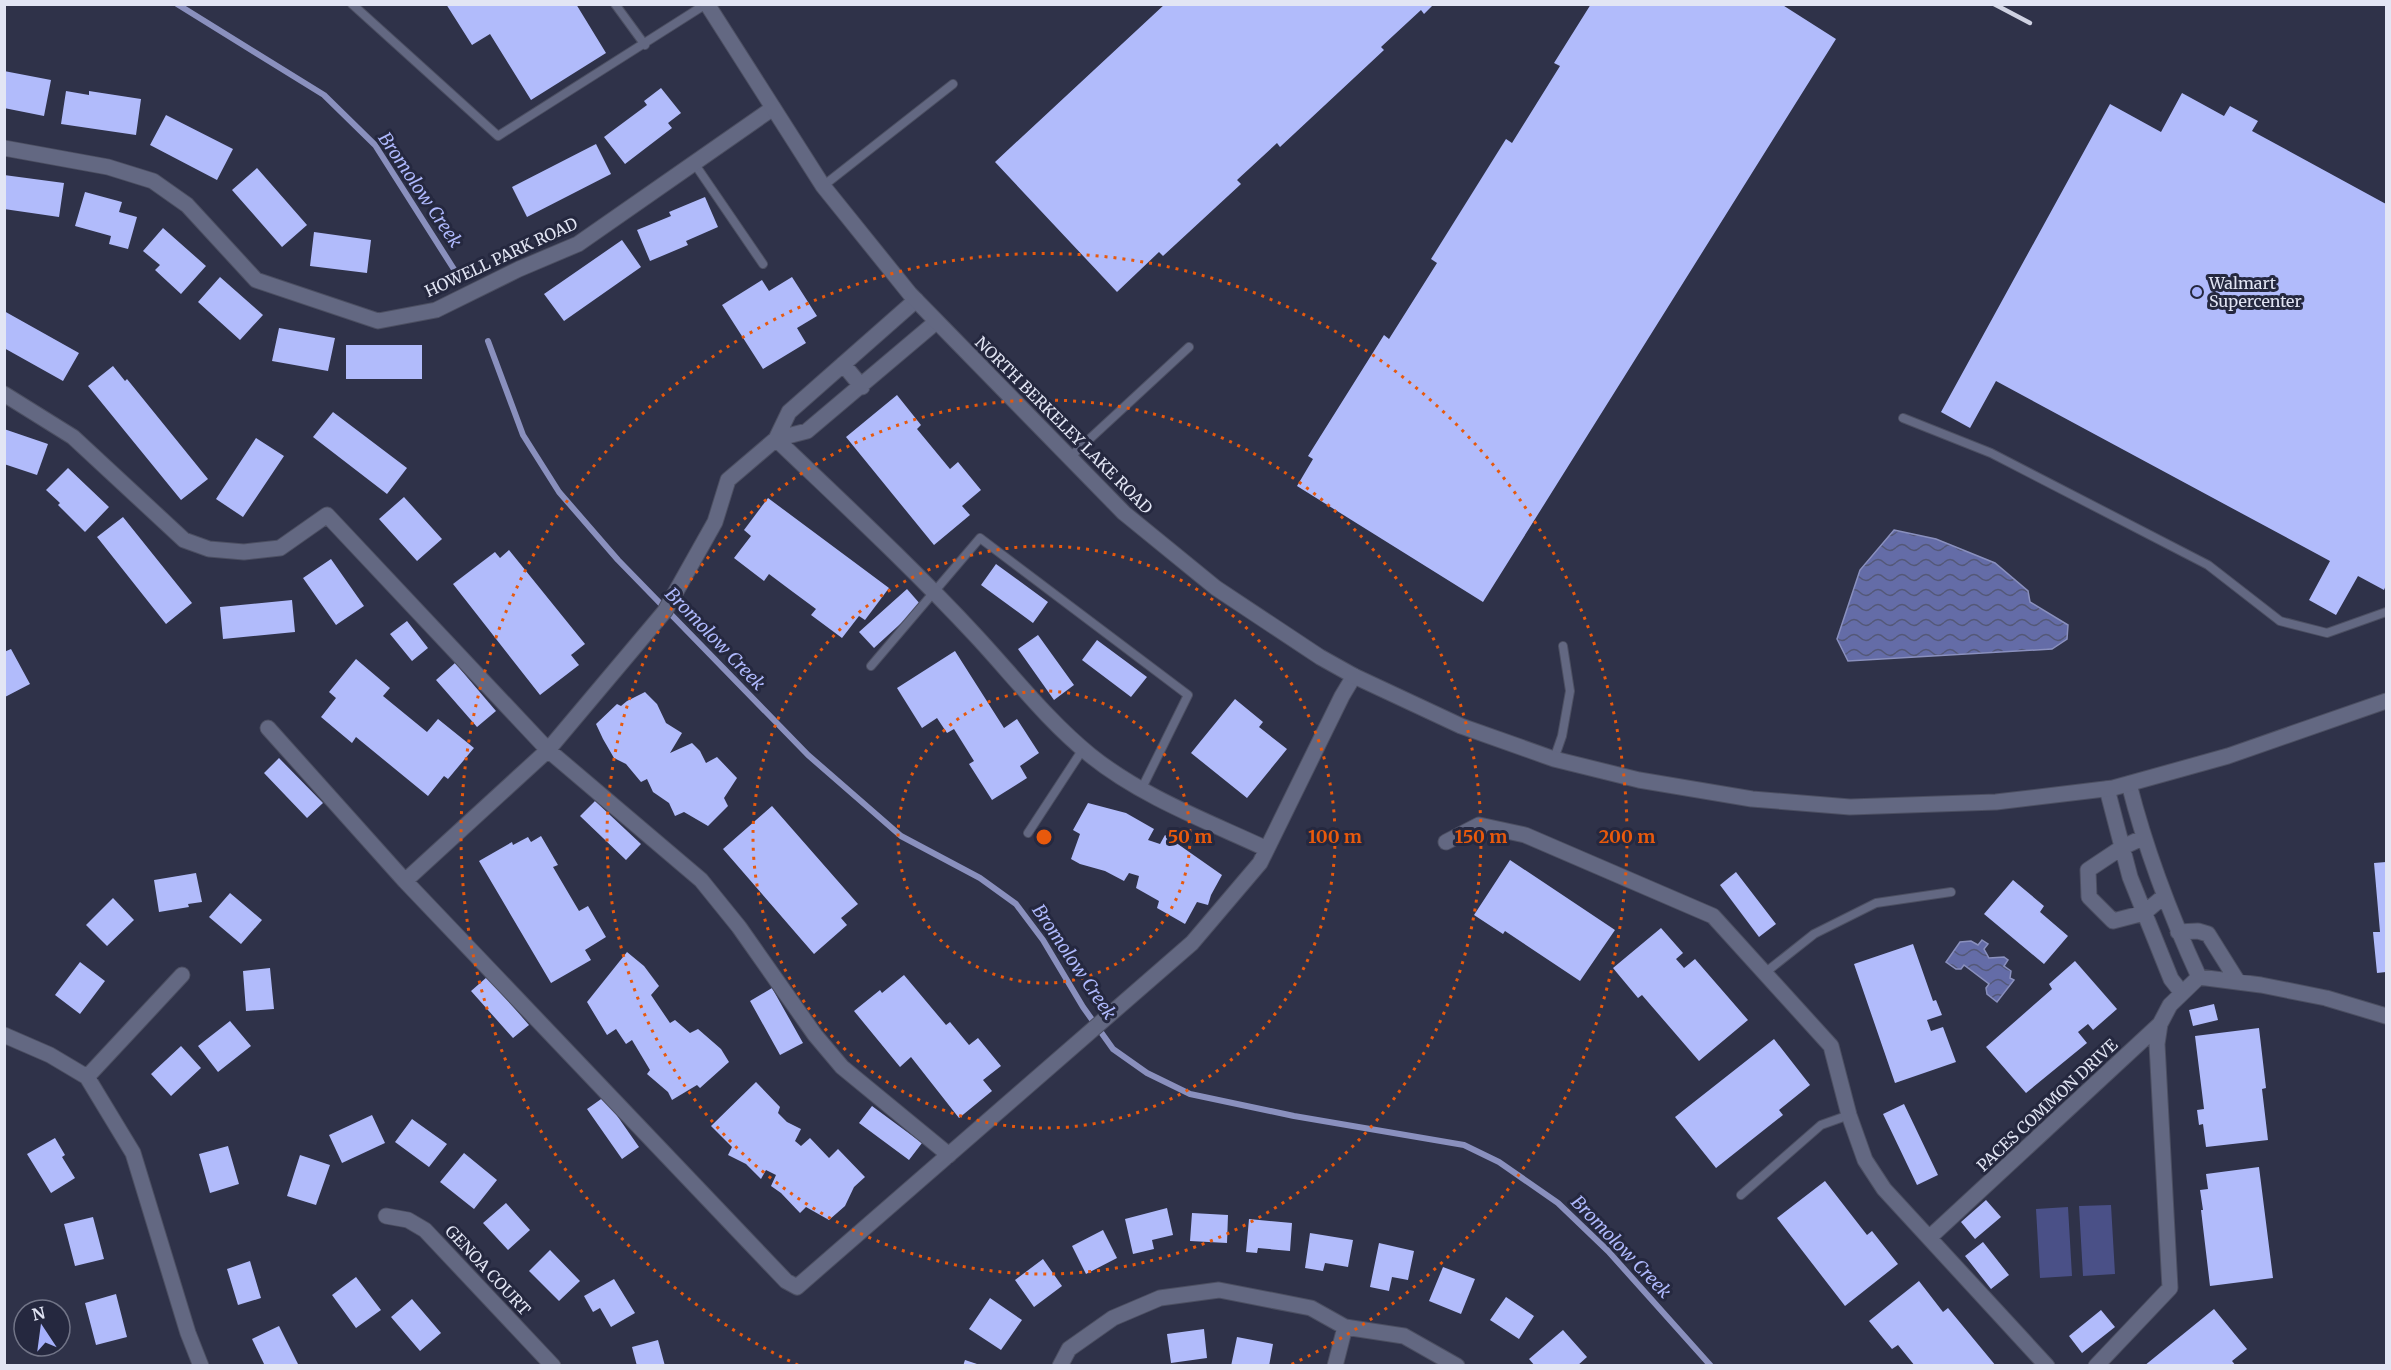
<svg xmlns="http://www.w3.org/2000/svg" width="2391" height="1370" font-family="Merriweather,serif">
	<style>
		.grass { fill: #4a5087 }
		.water { fill: url(#water-waves); stroke: #8a90be; stroke-width: 1.5 }
		.lines { fill: none; stroke-linecap: round; stroke-linejoin: round }
		.stream { stroke: #8a90be; stroke-width: 6 }
		.building { fill: #b1bbfb }
		.service-casing { stroke: #4c4f62; stroke-width: 10 }
		.minor-casing { stroke: #4c4f62; stroke-width: 17 }
		.tertiary-casing { stroke: #4c4f62; stroke-width: 17 }
		.service { stroke: #636882; stroke-width: 8 }
		.minor { stroke: #636882; stroke-width: 15 }
		.tertiary { stroke: #636882; stroke-width: 15 }
		.rail { stroke: #cfd2e2; stroke-width: 4.5 }
		.ring { fill: none; stroke: #e8590c; stroke-width: 3; stroke-dasharray: 3 6 }
		.poi-dot { fill: #a6b1fc; stroke: #25283f; stroke-width: 2 }
		.labels { text-anchor: middle; stroke-width: 6; stroke-linejoin: round; paint-order: stroke }
		.street-label { font-size: 16px; fill: #e2e5f4; stroke: #25283f }
		.poi-label { font-size: 16px; fill: #e2e5f4; stroke: #25283f; text-anchor: start }
		.water-label { font-size: 18px; font-style: italic; fill: #afb9fd; stroke: #25283f }
		.centre { fill: #e8590c; stroke: #25283f; stroke-width: 3 }
		.ring-label { font-size: 18px; text-anchor: middle; font-weight: bold; fill: #e8590c; stroke: #25283f; stroke-width: 6; stroke-linejoin: round; paint-order: stroke }
	</style>
	<defs>
		<pattern id="water-waves" width="16" height="10" patternUnits="userSpaceOnUse" patternTransform="scale(1.5)"><rect width="16" height="10" fill="#646ca7"/><path d="M0 5q4-4 8 0t8 0" fill="none" stroke="#545878"/></pattern>
	</defs>
	<rect width="100%" height="100%" fill="#2f3249"/>
	<!-- grass -->
	<path class="grass" d="M2111,1205L2115,1274L2083,1276L2079,1206Z
		M2068,1207L2072,1276L2040,1278L2036,1209Z"/>
	<!-- water -->
	<path class="water" d="M1894,530L1936,539L1995,563L2028,591L2030,602L2068,625L2067,639L2052,649L1848,661L1837,639L1860,570Z
		M1982,940L1988,944L1984,949L1989,958L2004,957L2008,960L2004,966L2011,971L2010,978L2014,980L1997,1002L1987,994L1986,988L1989,984L1964,965L1961,969H1956L1946,962L1960,942L1971,941L1978,945Z"/>
	<g class="lines">
		<!-- stream -->
		<path class="stream" d="M177,4L324,95L375,145L457,274
			M488,341L523,435L559,492L618,560L808,755L901,836L980,878L1016,904L1043,940L1083,1007L1113,1049L1147,1073L1190,1094L1294,1116L1464,1145L1499,1162L1558,1203L1608,1251L1711,1366"/>
	</g>
	<!-- building -->
	<path class="building" d="M446,4H576L606,53L531,100L490,34L472,45Z
		M1165,4H1434L1424,14L1421,10L1381,47L1384,50L1280,147L1277,143L1237,180L1241,184L1163,256L1159,252L1117,292L995,162Z
		M1591,4H1781L1836,39L1483,602L1297,486L1313,459L1308,456L1384,335L1389,339L1437,263L1431,259L1506,139L1512,143L1560,66L1554,63Z
		M4,71L51,80L44,116L4,108Z
		M661,88L681,113L668,123L672,128L625,164L604,137L647,105L644,101Z
		M66,91L89,95V91L141,99L136,135L61,124Z
		M2182,93L2224,116L2230,106L2258,121L2252,131L2386,204V585L2384,590L2358,576L2336,615L2309,600L2330,561L1996,381L1970,428L1941,412L2110,104L2161,132Z
		M166,115L233,149L217,180L150,145Z
		M596,144L611,174L527,217L512,187Z
		M257,168L307,225L282,247L232,190Z
		M4,175L64,183L59,217L4,209Z
		M85,192L122,202L119,212L137,217L128,249L109,244L111,236L75,226Z
		M705,197L718,227L686,241L688,245L650,261L637,230L671,216L669,212Z
		M163,228L206,266L181,294L155,270L160,265L143,251Z
		M314,232L371,240L367,273L310,266Z
		M622,240L641,267L564,321L544,294Z
		M220,277L263,315L240,340L198,302Z
		M792,277L817,316L797,328L806,343L763,369L722,305L762,280L769,291Z
		M4,311L79,353L63,381L4,348Z
		M279,328L335,338L328,371L272,361Z
		M346,345H422V379H346Z
		M113,366L125,381L127,379L208,479L181,500L88,386Z
		M897,395L921,425L917,429L950,469L958,462L981,490L962,506L970,515L934,545L846,437Z
		M333,412L407,468L387,494L313,437Z
		M4,429L48,444L37,475L4,464Z
		M256,438L284,456L243,517L216,499Z
		M68,468L109,507L85,532L58,505L60,503L46,490Z
		M404,497L442,539L417,561L379,519Z
		M768,498L889,588L865,620L859,616L842,638L811,615L816,609L793,592L769,574L764,581L734,558L751,536L744,530Z
		M123,517L192,603L166,624L97,537Z
		M509,550L585,644L571,655L579,665L540,695L453,584L495,552L500,558Z
		M331,559L364,606L336,625L303,578Z
		M996,564L1048,602L1033,623L981,585Z
		M907,589L921,605L874,648L859,632Z
		M292,600L295,632L223,639L220,607Z
		M407,621L428,648L412,661L390,634Z
		M1038,635L1074,685L1054,700L1018,649Z
		M1097,640L1147,677L1131,697L1082,660Z
		M11,649L30,684L5,697L4,652Z
		M955,651L1004,728L1017,719L1039,753L1020,766L1027,778L992,800L969,764L974,761L954,729L947,733L937,718L922,728L897,688Z
		M356,659L390,688L383,696L427,732L438,719L474,748L448,779L444,776L428,796L356,737L352,743L321,717L336,698L329,692Z
		M455,663L496,711L477,727L436,680Z
		M645,692L657,704L666,723L682,733L670,753L692,743L700,751L706,763L717,757L737,778L724,798L728,806L708,826L684,812L675,816L669,803L653,792L647,779L641,782L626,764L614,758L603,739L596,724L617,704L621,706L627,701Z
		M1235,699L1263,722L1259,727L1287,749L1247,798L1191,753Z
		M279,758L323,803L307,818L264,773Z
		M595,801L641,844L626,860L580,816Z
		M1088,803L1126,813L1154,829L1148,840L1160,844L1165,835L1222,875L1211,895L1208,905L1197,902L1185,924L1157,908L1159,901L1136,888L1139,876L1129,873L1124,881L1105,871L1080,864L1071,859L1080,834L1073,830Z
		M772,806L858,904L841,918L847,925L814,954L723,849Z
		M541,836L558,865L553,867L579,911L588,906L606,937L585,950L591,960L551,983L479,861L512,842L513,845L528,837L531,842Z
		M1510,860L1615,930L1580,981L1505,931L1503,934L1474,915Z
		M2386,862V972L2377,973L2373,932H2380L2374,863Z
		M1736,872L1776,924L1759,937L1720,885Z
		M196,873L202,902L188,904L189,907L159,912L154,880Z
		M2013,880L2044,906L2040,912L2068,936L2044,964L1984,914Z
		M230,893L262,920L241,944L209,917Z
		M113,898L134,920L107,946L86,925Z
		M1661,928L1683,953L1676,959L1684,968L1695,959L1748,1020L1699,1061L1642,995L1638,998L1613,968Z
		M1913,944L1933,1001L1936,1000L1942,1015L1927,1020L1931,1031L1943,1027L1956,1062L1895,1083L1854,964Z
		M627,952L644,966L659,986L651,995L670,1023L675,1020L690,1033L698,1029L721,1049L729,1062L700,1088L697,1085L672,1100L668,1092L647,1074L650,1070L632,1040L626,1044L616,1029L607,1035L587,1002Z
		M2075,961L2117,1009L2093,1030L2088,1024L2078,1032L2087,1043L2026,1093L1986,1047L2052,989L2049,984Z
		M80,962L105,981L80,1014L55,995Z
		M270,968L274,1009L246,1011L243,971Z
		M904,975L946,1025L950,1022L969,1045L978,1038L1001,1066L983,1080L992,1091L959,1118L911,1057L900,1067L854,1011L880,990L882,993Z
		M487,977L529,1025L513,1038L471,991Z
		M772,988L803,1043L780,1055L750,1001Z
		M2214,1004L2218,1020L2193,1026L2189,1010Z
		M230,1021L251,1046L218,1072L198,1046Z
		M2259,1028L2266,1088L2262,1089L2268,1140L2206,1147L2203,1124L2199,1125L2197,1110L2204,1109L2195,1036Z
		M1774,1039L1810,1085L1779,1110L1783,1115L1716,1168L1675,1117Z
		M181,1046L201,1068L171,1096L151,1074Z
		M756,1082L780,1107L778,1113L787,1122L801,1129L795,1141L801,1146L810,1138L829,1158L838,1149L865,1177L854,1187L845,1206L829,1220L806,1207L800,1213L781,1193L771,1186L776,1175L766,1170L761,1179L746,1164L728,1155L732,1147L711,1126Z
		M604,1097L639,1147L622,1159L587,1109Z
		M1904,1104L1938,1175L1917,1185L1883,1114Z
		M872,1106L922,1143L909,1160L859,1123Z
		M372,1115L385,1143L342,1163L329,1135Z
		M412,1119L447,1144L429,1167L395,1142Z
		M55,1138L65,1155L62,1157L75,1178L51,1193L27,1154Z
		M228,1146L239,1184L210,1193L199,1154Z
		M464,1153L497,1180L474,1209L440,1182Z
		M300,1155L330,1165L316,1205L287,1196Z
		M2259,1167L2273,1278L2210,1286L2201,1210H2203L2200,1190L2208,1189L2206,1174Z
		M1825,1181L1867,1235L1872,1231L1898,1264L1845,1306L1777,1218Z
		M1986,1200L2001,1217L1975,1239L1961,1222Z
		M506,1203L530,1230L508,1250L483,1223Z
		M1167,1208L1173,1235L1152,1240L1154,1249L1133,1254L1125,1219Z
		M1192,1213L1228,1215L1227,1243L1190,1241Z
		M93,1217L104,1259L75,1266L64,1224Z
		M1249,1219L1292,1223L1290,1251L1258,1248L1257,1253L1246,1252Z
		M1103,1230L1117,1258L1086,1274L1072,1246Z
		M1310,1233L1353,1240L1348,1267L1325,1263L1323,1271L1305,1268Z
		M1983,1242L2009,1275L1991,1289L1965,1256Z
		M1379,1243L1414,1251L1408,1280L1392,1277L1389,1291L1370,1287Z
		M550,1250L580,1281L559,1301L529,1271Z
		M1043,1259L1062,1286L1034,1307L1015,1280Z
		M250,1261L261,1298L238,1305L227,1269Z
		M1443,1267L1475,1279L1461,1314L1429,1301Z
		M356,1277L381,1310L356,1328L332,1295Z
		M614,1279L635,1313L611,1327L600,1308L593,1312L584,1296Z
		M1919,1281L1943,1312L1948,1308L1996,1366H1915L1898,1345L1892,1349L1869,1321Z
		M116,1294L127,1337L96,1345L85,1303Z
		M1506,1297L1534,1316L1519,1339L1490,1320Z
		M990,1298L1022,1320L1001,1350L969,1329Z
		M412,1299L441,1333L420,1351L391,1317Z
		M2214,1309L2247,1349L2232,1361L2236,1366H2144Z
		M2101,1310L2115,1327L2082,1353L2069,1336Z
		M279,1326L299,1366H265L252,1339Z
		M1204,1329L1207,1358L1171,1363L1167,1334Z
		M1563,1330L1587,1357L1577,1366H1535L1529,1359Z
		M1237,1337L1273,1344L1269,1366H1231Z
		M658,1340L665,1366H637L632,1347Z
		M965,1360L980,1365V1366H963Z"/>
	<g class="lines">
		<!-- service casing -->
		<g class="service-casing">
			<path id="service" d="M352,4L498,136L706,4
				M615,4L645,45
				M694,163L763,264
				M823,186L953,84
				M1903,418L1991,453L2208,565L2280,621L2327,633L2386,612
				M1069,458L1189,347
				M871,666L980,538L1188,695L1141,790
				M1554,759L1562,736L1570,691L1563,646
				M1028,833L1083,749
				M1766,972L1814,934L1876,903L1951,892
				M1741,1195L1821,1125L1849,1115"/>
		</g>
		<!-- minor casing -->
		<g class="minor-casing">
			<path id="minor" d="M4,148L108,167L153,181L187,205L256,280L378,321L436,310L519,269L578,244L773,108
				M843,364L862,387
				M4,394L73,437L184,540L209,549L244,552L280,548L327,515L548,750L701,880L739,927L815,1035L842,1067L949,1155
				M776,439C844,504 913,568 977,637C1014,677 1048,721 1090,755C1142,797 1207,821 1267,849
				M776,439L807,431L936,322
				M268,728L405,881L786,1281L797,1287L1192,943L1260,863L1342,696L1354,676
				M2129,784C2146,851 2170,914 2199,977
				M2107,789L2130,877L2171,979L2182,993
				M2142,838L2121,848L2088,870L2089,897L2113,921L2144,913L2163,897
				M1446,842L1479,825L1525,835L1713,916L1831,1046L1849,1115L1865,1160L1884,1189L2047,1366
				M405,881L548,750L665,611L715,522L728,480L776,439L789,412L916,300
				M2178,932L2198,931L2208,934L2238,982
				M2199,977L2261,985L2326,998L2386,1016
				M4,1035L50,1055L87,1077L133,1153L188,1333L201,1366
				M87,1077L182,975
				M386,1216L408,1220L425,1230L553,1366
				M1929,1238L2160,1024L2170,1005L2199,977
				M1060,1366L1069,1349L1113,1318L1160,1298L1219,1290L1311,1308L1345,1327L1404,1336L1457,1366
				M1335,1366L1345,1327
				M2096,1366L2170,1288L2157,1044L2160,1024"/>
		</g>
		<!-- tertiary casing -->
		<g class="tertiary-casing">
			<path id="tertiary" d="M707,4L823,186L910,294L1124,513L1216,588L1320,657L1354,676L1461,726L1554,759L1639,780L1752,799L1850,807L1996,802L2113,788L2228,756L2386,701"/>
		</g>
		<!-- service -->
		<use href="#service" class="service"/>
		<!-- minor -->
		<use href="#minor" class="minor"/>
		<!-- tertiary -->
		<use href="#tertiary" class="tertiary"/>
		<!-- rail -->
		<path class="rail" d="M1994,4L2030,23"/>
	</g>
	<!-- distance rings -->
	<g class="ring">
		<circle cx="1044" cy="837" r="146"/>
		<circle cx="1044" cy="837" r="291"/>
		<circle cx="1044" cy="837" r="437"/>
		<path d="M798 1365A583 583 0 1 1 1290 1365"/>
	</g>
	<!-- markers -->
	<circle class="poi-dot" cx="2197" cy="292" r="6"/>
	<g class="labels">
		<!-- street labels -->
		<g class="street-label">
			<text transform="translate(501 257) rotate(-25)" y="6">HOWELL PARK ROAD</text>
			<text transform="translate(1064 425) rotate(45)" y="6">NORTH BERKELEY LAKE ROAD</text>
			<text transform="translate(2047 1105) rotate(-43)" y="6">PACES COMMON DRIVE</text>
			<text transform="translate(488 1270) rotate(47)" y="6">GENOA COURT</text>
		</g>
		<!-- poi labels -->
		<g class="poi-label">
			<text x="2209" y="289">Walmart<tspan x="2209" dy="18">Supercenter</tspan></text>
		</g>
		<!-- water labels -->
		<g class="water-label">
			<text transform="translate(420 190) rotate(56)" y="6">Bromolow Creek</text>
			<text transform="translate(715 639) rotate(46)" y="6">Bromolow Creek</text>
			<text transform="translate(1074 962) rotate(56)" y="6">Bromolow Creek</text>
			<text transform="translate(1621 1247) rotate(46)" y="6">Bromolow Creek</text>
		</g>
	</g>
	<circle cx="1044" cy="837" r="9" class="centre"/>
	<g class="ring-label">
		<text x="1190" y="843">50 m</text>
		<text x="1335" y="843">100 m</text>
		<text x="1481" y="843">150 m</text>
		<text x="1627" y="843">200 m</text>
	</g>
	<!-- border -->
	<rect width="2391" height="1370" fill="none" stroke="#e2e5f4" stroke-width="12"/>
	<!-- north arrow -->
	<g transform="translate(42 1328) rotate(347)"><circle r="28" fill="#25283f" stroke="#717487" stroke-width="1.5"/>
	<path d="M0-4.5L10 22L0 15L-10 22Z" fill="#a6b1fc"/>
	<text y="-9" font-size="16" font-weight="bold" text-anchor="middle" fill="#e2e5f4">N</text>
	</g>
</svg>
